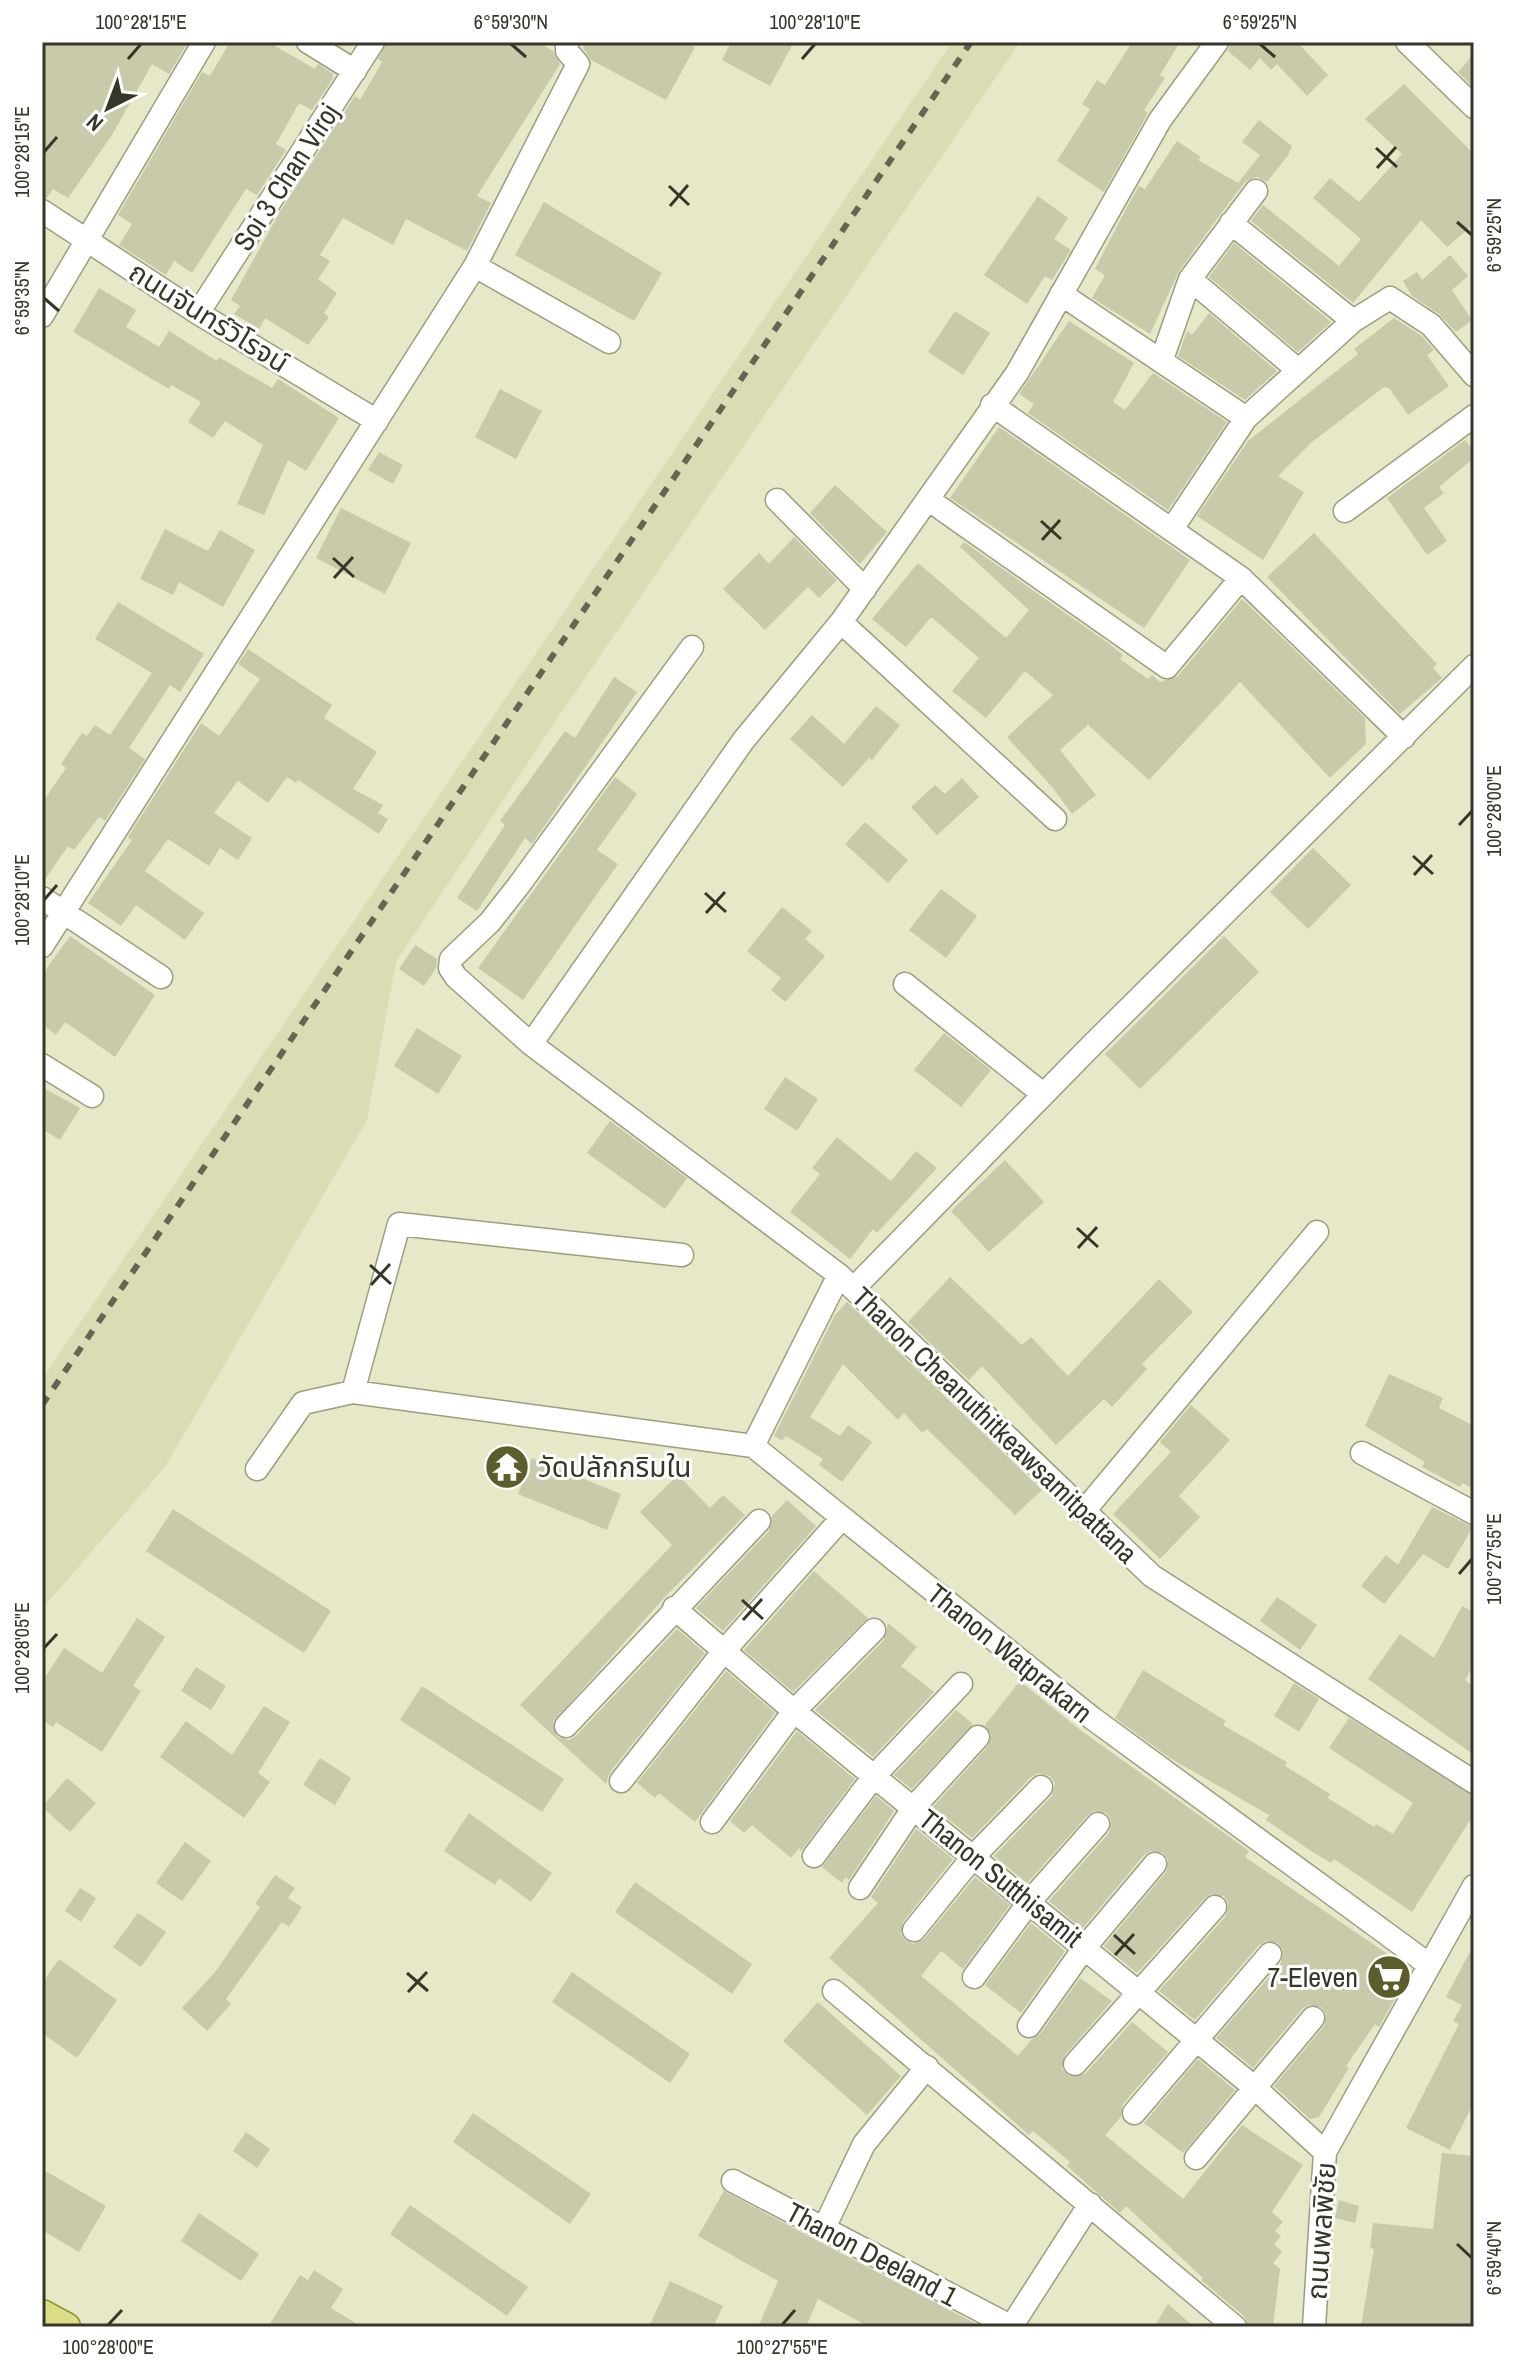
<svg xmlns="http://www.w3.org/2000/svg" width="1516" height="2369" font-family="'Archivo Narrow','Noto Sans Thai',sans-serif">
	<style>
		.built { fill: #dadcb4 }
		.building { fill: #c8caa9 }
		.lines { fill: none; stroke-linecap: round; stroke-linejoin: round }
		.minor-casing { stroke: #9c9e7f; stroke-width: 25 }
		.major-casing { stroke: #939432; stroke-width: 31 }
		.minor { stroke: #fff; stroke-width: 22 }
		.major { stroke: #dcdd87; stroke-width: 28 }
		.rail { stroke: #656553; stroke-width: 6; stroke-dasharray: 10 10; stroke-linecap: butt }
		.ticks { fill: none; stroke: #363629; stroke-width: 3 }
		.labels { text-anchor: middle; stroke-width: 6; stroke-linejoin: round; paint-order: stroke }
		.street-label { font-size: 28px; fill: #363629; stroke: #fff }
		.poi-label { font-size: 28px; fill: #363629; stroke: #fff; text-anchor: start }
		.neatline { fill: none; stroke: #363629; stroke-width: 3 }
		.ticks-label { font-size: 20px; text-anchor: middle; fill: #363629 }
	</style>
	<rect width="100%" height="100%" fill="#e6e8c7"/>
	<!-- built -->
	<path class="built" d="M952,42H1020L557,719L396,962L367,1120L165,1467L42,1609V1379Z"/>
	<!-- building -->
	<path class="building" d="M47,42H188L169,74L152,64L112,135L68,198L53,189L47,198L42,197V49Z
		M230,42H268L315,69L318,64L333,74L332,80L312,110L299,103L276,144L286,150L257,195L246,189L192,273L174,261L166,275L119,245L132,224L118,215L202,72L210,76Z
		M387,42H538L553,51L560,64L477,196L491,203L467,251L406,219L393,245L343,218L320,255L330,261L318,279L337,293L324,313L329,317L308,345L265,318L259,329L234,314L240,306L231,300L281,210L355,96L360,100L382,62L378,59Z
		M587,42H684L695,47L666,100L591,60L583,48Z
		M731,42H794L770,86L722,60Z
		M1132,42H1180L1160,75L1165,78L1144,110L1148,113L1104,192L1057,161L1090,109L1082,104L1097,80L1105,85Z
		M1231,42H1297L1328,75L1307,96L1277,64L1271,70L1260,58L1250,70L1228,51Z
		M1474,54V88L1458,72Z
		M1404,84L1474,154V224L1447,247L1421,220L1353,303L1251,221L1263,205L1339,266L1361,239L1313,198L1330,178L1359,202L1402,154L1365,119Z
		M1259,120L1292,146L1288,155L1267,182L1257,177L1245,182L1220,215L1179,271L1150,334L1092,298L1105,275L1095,269L1127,207L1139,186L1145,189L1177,141L1201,157L1198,160L1238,183L1260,155L1242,142Z
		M1038,196L1068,218L1054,239L1071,250L1052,280L1045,276L1027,304L984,275Z
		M544,202L662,273L634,321L515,255Z
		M1234,243L1331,322L1298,352L1209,277Z
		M1450,255L1468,276L1452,290L1472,320L1456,332L1439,314L1412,296L1403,281L1417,272L1422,280Z
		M99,288L136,310L126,327L159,347L169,331L217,361L219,357L272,388L278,379L339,418L306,471L288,460L264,515L237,504L263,445L225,421L213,438L188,422L201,402L171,385L169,389L73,332Z
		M955,311L990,333L963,375L928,352Z
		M1209,313L1277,371L1245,400L1178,356L1187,331L1192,335Z
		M1394,318L1422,336L1434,350L1427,355L1449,386L1408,415L1389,388L1384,387L1312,442L1278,476L1304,492L1263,560L1197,516L1248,441L1358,354L1354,349Z
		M1069,321L1134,363L1113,402L1125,410L1153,373L1227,422L1168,510L1028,413L1034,404L1019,394Z
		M500,389L542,411L516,459L475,437Z
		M999,427L1190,560L1144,628L950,498Z
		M1465,440L1474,450V458L1439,487L1444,493L1424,508L1447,541L1427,555L1387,498Z
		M379,452L403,465L393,484L368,470Z
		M835,485L887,532L860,564L810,513Z
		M341,508L411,543L385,594L316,558Z
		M165,529L208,551L220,530L255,550L223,607L179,582L173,595L140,579Z
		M1314,533L1437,664L1433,668L1442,678L1400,714L1267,577Z
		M794,537L837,580L819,598L808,587L765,630L723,589L759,553L769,564Z
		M964,542L1111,645L1123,655L1120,659L1148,679L1152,675L1160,682L1178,676L1242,599L1365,718L1366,744L1330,778L1240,682L1149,780L1088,725L1060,750L1096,795L1072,814L1053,788L1007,737L1053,695L1025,671L986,718L952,691L979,658L931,617L906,647L872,619L918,563L1006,638L1029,610L960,547Z
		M118,602L204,654L180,692L170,685L129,748L145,759L105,821L99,817L74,850L68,846L42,884V803L66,768L61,764L82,733L87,736L95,725L110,735L152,673L95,639Z
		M248,649L332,705L324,718L377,752L353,789L383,805L378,813L388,819L379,834L298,780L296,783L287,777L268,803L238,781L214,813L252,838L238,860L220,848L209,866L168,839L145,871L204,913L185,940L136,905L121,926L88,903L132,840L128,837L201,723L219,736L260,679L238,664Z
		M614,677L637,692L532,844L525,838L477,911L457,898L505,825L500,821L565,731L575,738Z
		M876,706L900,725L872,760L869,758L843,787L790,739L812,715L844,744Z
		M615,777L637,794L597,850L618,864L523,1000L478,968Z
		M962,778L979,797L937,835L911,807L935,785L945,794Z
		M865,822L908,860L888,883L845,844Z
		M1313,848L1351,885L1308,929L1270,892Z
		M941,889L977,916L946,958L909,930Z
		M782,907L812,931L805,939L825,956L785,1002L771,990L781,978L747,951Z
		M70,936L155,995L115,1057L65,1022L56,1035L42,1024V975Z
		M1224,936L1259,972L1140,1089L1105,1054Z
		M415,945L437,959L436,968L424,986L399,969Z
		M417,1028L462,1056L438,1094L394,1066Z
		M944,1033L991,1070L961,1107L914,1070Z
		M785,1077L818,1099L797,1131L764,1109Z
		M42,1087L80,1108L60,1140L42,1129Z
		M610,1121L687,1178L665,1209L587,1153Z
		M837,1137L891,1181L916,1151L937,1168L877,1233L873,1229L850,1259L790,1212L820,1174L812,1168Z
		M1005,1160L1044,1202L989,1252L951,1211Z
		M950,1277L1022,1345L1031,1337L1068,1376L1159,1279L1193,1312L1142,1364L1147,1369L1112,1407L1104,1399L1056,1445L982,1366L969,1380L908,1322Z
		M847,1302L1042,1490L1015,1515L927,1429L922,1433L904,1413L898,1420L843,1364L810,1417L840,1436L848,1425L872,1442L842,1482L819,1465L823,1459L786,1436L782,1441L774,1436L835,1315Z
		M1389,1374L1443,1398L1439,1408L1474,1426V1489L1462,1483L1460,1487L1422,1467L1425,1462L1365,1426Z
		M1191,1405L1230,1440L1179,1496L1200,1517L1160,1559L1113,1514L1171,1452L1160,1442Z
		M532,1458L621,1494L607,1530L518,1494Z
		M678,1475L710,1508L723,1495L745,1515L664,1598L553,1722L557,1737L569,1740L576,1736L677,1629L705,1653L610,1772L606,1784L520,1705L672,1545L640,1512Z
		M787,1500L816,1526L723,1631L696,1608L769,1531L772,1516Z
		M1432,1507L1473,1527L1448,1569L1423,1554L1384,1604L1361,1586L1386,1555L1398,1565Z
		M173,1509L331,1611L304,1653L146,1551Z
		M814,1571L868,1618L793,1692L744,1650Z
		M1277,1597L1317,1625L1300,1650L1260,1621Z
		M1462,1606L1474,1612V1664L1465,1680L1474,1687V1755L1368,1679L1400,1634L1434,1658Z
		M137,1618L165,1637L133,1686L141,1691L102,1752L56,1722L53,1727L42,1720V1682L64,1648L102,1673Z
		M888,1623L917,1647L901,1666L934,1692L873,1757L815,1710L884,1640Z
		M196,1667L226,1686L211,1710L181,1691Z
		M1143,1670L1226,1721L1223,1725L1287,1762L1285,1766L1330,1794L1328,1798L1374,1827L1376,1824L1393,1834L1413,1803L1329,1748L1349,1718L1474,1796V1814L1412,1912L1334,1859L1331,1863L1311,1851L1266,1820L1269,1815L1170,1758L1115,1718Z
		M726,1671L775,1713L695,1822L659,1793L655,1798L637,1783Z
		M1020,1681L1079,1729L1249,1851L1245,1857L1411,1970L1379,2027L1375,2024L1346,2066L1349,2068L1319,2117L1310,2119L1274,2086L1324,2026L1326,2014L1321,2007L1309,2005L1303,2008L1253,2068L1216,2038L1281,1963L1283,1950L1278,1943L1266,1941L1259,1945L1195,2020L1159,1991L1226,1916L1228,1903L1224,1896L1211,1894L1205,1898L1137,1973L1104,1946L1166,1872L1168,1860L1163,1853L1151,1851L1144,1855L1082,1929L1049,1901L1109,1833L1111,1820L1107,1813L1094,1811L1088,1815L1027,1883L994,1856L1052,1796L1055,1784L1050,1776L1038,1773L1031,1777L972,1838L933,1807L988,1746L991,1734L985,1725Z
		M1294,1683L1319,1699L1299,1732L1274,1716Z
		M422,1686L564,1779L542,1812L400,1720Z
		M264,1706L290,1722L258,1773L270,1782L244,1818L160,1757L186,1721L232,1755Z
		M956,1710L973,1724L912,1789L894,1775Z
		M797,1731L855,1779L801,1851L799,1848L791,1858L752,1825L744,1833L730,1821Z
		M320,1758L351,1778L335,1805L303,1785Z
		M67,1778L96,1803L70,1832L42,1807Z
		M876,1796L894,1811L849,1880L846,1877L842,1883L822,1867Z
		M469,1813L552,1873L531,1902L499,1878L495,1885L444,1851Z
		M916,1829L953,1859L903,1922L901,1934L905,1940L913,1944L924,1939L975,1877L1010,1905L963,1969L941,1951L921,1976L1018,2056L1031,2040L1040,2034L1080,1978L1112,2001L1065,2055L1062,2069L1071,2077L1085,2074L1132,2022L1168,2052L1123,2104L1121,2117L1105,2135L1183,2199L1242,2125L1303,2165L1272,2212L1283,2222L1275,2231L1281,2236L1274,2244L1282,2252L1273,2263L1280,2269L1273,2327H1249L1244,2316L1201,2280L1203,2278L1126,2206L1120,2213L1067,2166L1070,2162L1033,2131L1029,2135L829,1958L878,1903L871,1897Z
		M185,1842L211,1861L182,1901L156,1883Z
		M275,1875L295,1888L288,1898L302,1907L289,1927L282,1922L226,1999L231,2004L207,2031L182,2008L216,1971L260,1907L255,1904Z
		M635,1882L752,1964L732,1994L615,1912Z
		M80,1888L96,1898L81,1922L65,1911Z
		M138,1913L166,1932L141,1967L113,1947Z
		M1031,1923L1065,1951L1021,2013L985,1985Z
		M1474,1944V2102L1450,2150L1406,2128L1459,2024L1453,2021L1462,2005L1446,1997Z
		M59,1959L117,2000L77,2058L42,2033V1983Z
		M572,1972L690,2054L670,2083L552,2002Z
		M818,2002L901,2076L867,2115L783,2041Z
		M1198,2059L1235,2090L1183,2153L1144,2123Z
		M473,2113L591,2194L570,2224L453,2142Z
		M246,2132L270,2149L257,2168L233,2151Z
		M1442,2153L1474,2156L1471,2327H1361L1374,2249L1370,2248L1373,2223L1433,2229Z
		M42,2169L106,2206L79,2252L42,2230Z
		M724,2191L816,2240L982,2327H869L818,2299L806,2327H758L778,2281L698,2236Z
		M1339,2200L1359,2206L1355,2223L1335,2218Z
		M410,2205L528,2287L507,2316L390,2234Z
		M199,2213L259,2254L241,2281L181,2241Z
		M314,2270L343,2289L331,2308L362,2327H268L300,2275L308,2280Z
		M670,2281L723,2306L713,2327H649Z
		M1168,2304L1194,2327H1154Z"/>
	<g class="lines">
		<!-- minor casing -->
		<g class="minor-casing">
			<path id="minor" d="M308,42L355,71
				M1407,42L1474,107
				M42,211L198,313L377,421
				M1231,223L1353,321
				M475,266L609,342
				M1190,279L1298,370
				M1061,294L1246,418
				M198,313L373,42
				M42,316L204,42
				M1162,359L1190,279L1256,191
				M992,405L1241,578L1404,737
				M777,500L865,589
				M929,500L1167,667L1241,578
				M1345,511L1474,416
				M1172,529L1246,418L1353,321L1390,298L1431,325L1474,375
				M841,622L1055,819
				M692,647L519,885L490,922L451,959L450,968L456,977L531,1044L839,1275L1152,1576L1474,1782
				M42,898L161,977
				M42,946L475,266L578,64L567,51V42
				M905,984L1043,1094
				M531,1044L743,741L841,622L1017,373L1160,120L1217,42
				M42,1065L92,1096
				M839,1275L753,1446L1092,1718L1428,1964
				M854,1288L1092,1045L1474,666
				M353,1392L399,1224L682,1255
				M1362,1453L1474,1513
				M257,1469L303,1403L353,1392L753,1446
				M1084,1511L1317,1232
				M674,1608L794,1711L1254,2087L1325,2152
				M566,1726L759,1521
				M621,1781L724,1651L842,1518
				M712,1822L794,1711L874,1630
				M814,1856L875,1775L961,1684
				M860,1888L914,1807L978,1737
				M914,1930L973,1857L1041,1787
				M974,1977L1030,1901L1098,1824
				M834,1991L1235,2327
				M1029,2026L1085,1947L1155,1864
				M1075,2064L1215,1907
				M1134,2113L1270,1954
				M1196,2158L1313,2018
				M733,2181L1012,2327
				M824,2228L864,2144L927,2067
				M1011,2327L1090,2204
				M1314,2327L1325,2152L1474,1886"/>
		</g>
		<!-- major casing -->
		<g class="major-casing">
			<path id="major" d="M42,2314L66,2327"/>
		</g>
		<!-- minor -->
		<use href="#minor" class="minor"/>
		<!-- major -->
		<use href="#major" class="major"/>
		<!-- rail -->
		<path class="rail" d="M42,1405L971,42"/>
	</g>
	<!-- ticks -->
	<path class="ticks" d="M511,44L526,57M1260,44L1275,57M128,59L141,44M802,59L815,44M1376,148L1397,167M44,152L57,137M1377,168L1396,147M669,186L689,205M670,206L688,185M1457,222L1472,235M44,298L59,311M1041,521L1061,539M1042,540L1060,520M333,558L354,577M334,578L353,557M1459,825L1472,811M1413,856L1433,874M1414,875L1432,855M705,893L726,912M44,900L57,885M706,913L725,892M1077,1228L1098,1247M1078,1248L1097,1227M370,1265L391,1284M371,1285L390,1264M1459,1574L1472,1559M742,1600L763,1619M743,1620L762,1599M44,1648L57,1634M1114,1935L1135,1954M1115,1955L1134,1934M407,1973L428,1991M408,1992L427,1972M1457,2244L1472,2258M108,2325L122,2310M782,2325L795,2310"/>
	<!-- icons -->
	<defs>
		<g id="temple-disc" transform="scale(2.3)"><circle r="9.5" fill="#5c5d2b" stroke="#fff"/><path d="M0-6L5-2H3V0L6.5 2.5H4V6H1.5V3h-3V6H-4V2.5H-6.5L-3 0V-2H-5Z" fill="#fff"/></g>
		<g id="supermarket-disc" transform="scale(2.3)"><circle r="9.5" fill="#5c5d2b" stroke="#fff"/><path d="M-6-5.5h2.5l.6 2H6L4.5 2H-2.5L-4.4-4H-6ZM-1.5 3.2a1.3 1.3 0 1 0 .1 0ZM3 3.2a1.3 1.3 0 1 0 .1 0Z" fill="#fff"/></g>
	</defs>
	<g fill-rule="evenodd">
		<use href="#temple-disc" x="507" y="1467"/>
		<use href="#supermarket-disc" x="1389" y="1977"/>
	</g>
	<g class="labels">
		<!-- street labels -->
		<g class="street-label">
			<text transform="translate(286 177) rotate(-57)" y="10">Soi 3 Chan Viroj</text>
			<text transform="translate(209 317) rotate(32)" y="10">ถนนจันทร์วิโรจน์</text>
			<text transform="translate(995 1425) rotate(44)" y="10">Thanon Cheanuthitkeawsamitpattana</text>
			<text transform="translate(1010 1653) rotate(39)" y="10">Thanon Watprakarn</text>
			<text transform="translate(1001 1878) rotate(39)" y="10">Thanon Sutthisamit</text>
			<text transform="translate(1321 2231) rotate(-86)" y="10">ถนนพลพิชัย</text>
			<text transform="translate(872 2254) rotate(28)" y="10">Thanon Deeland 1</text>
		</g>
		<!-- poi labels -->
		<g class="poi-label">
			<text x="538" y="1477">วัดปลักกริมใน</text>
			<text x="1358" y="1987" text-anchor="end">7-Eleven</text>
		</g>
	</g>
	<!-- border -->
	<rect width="1516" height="2369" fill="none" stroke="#ffffff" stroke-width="88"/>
	<!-- north arrow -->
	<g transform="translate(108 108) rotate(222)" stroke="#ffffff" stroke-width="6" paint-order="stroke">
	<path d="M0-6L14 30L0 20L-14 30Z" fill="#363629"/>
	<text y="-12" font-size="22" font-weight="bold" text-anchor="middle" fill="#363629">N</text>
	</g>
	<rect x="44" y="44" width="1428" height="2281" class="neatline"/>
	<g class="ticks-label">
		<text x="141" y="29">100°28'15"E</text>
		<text x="511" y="29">6°59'30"N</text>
		<text x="815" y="29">100°28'10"E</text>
		<text x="1260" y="29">6°59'25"N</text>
		<text transform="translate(22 152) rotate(-90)" y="7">100°28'15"E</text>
		<text transform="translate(1494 235) rotate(-90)" y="7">6°59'25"N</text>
		<text transform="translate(22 298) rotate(-90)" y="7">6°59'35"N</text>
		<text transform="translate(1494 811) rotate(-90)" y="7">100°28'00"E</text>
		<text transform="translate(22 900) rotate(-90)" y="7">100°28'10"E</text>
		<text transform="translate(1494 1559) rotate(-90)" y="7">100°27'55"E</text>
		<text transform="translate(22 1648) rotate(-90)" y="7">100°28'05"E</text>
		<text transform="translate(1494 2258) rotate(-90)" y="7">6°59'40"N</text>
		<text x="108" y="2354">100°28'00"E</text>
		<text x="782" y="2354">100°27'55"E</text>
	</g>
</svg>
